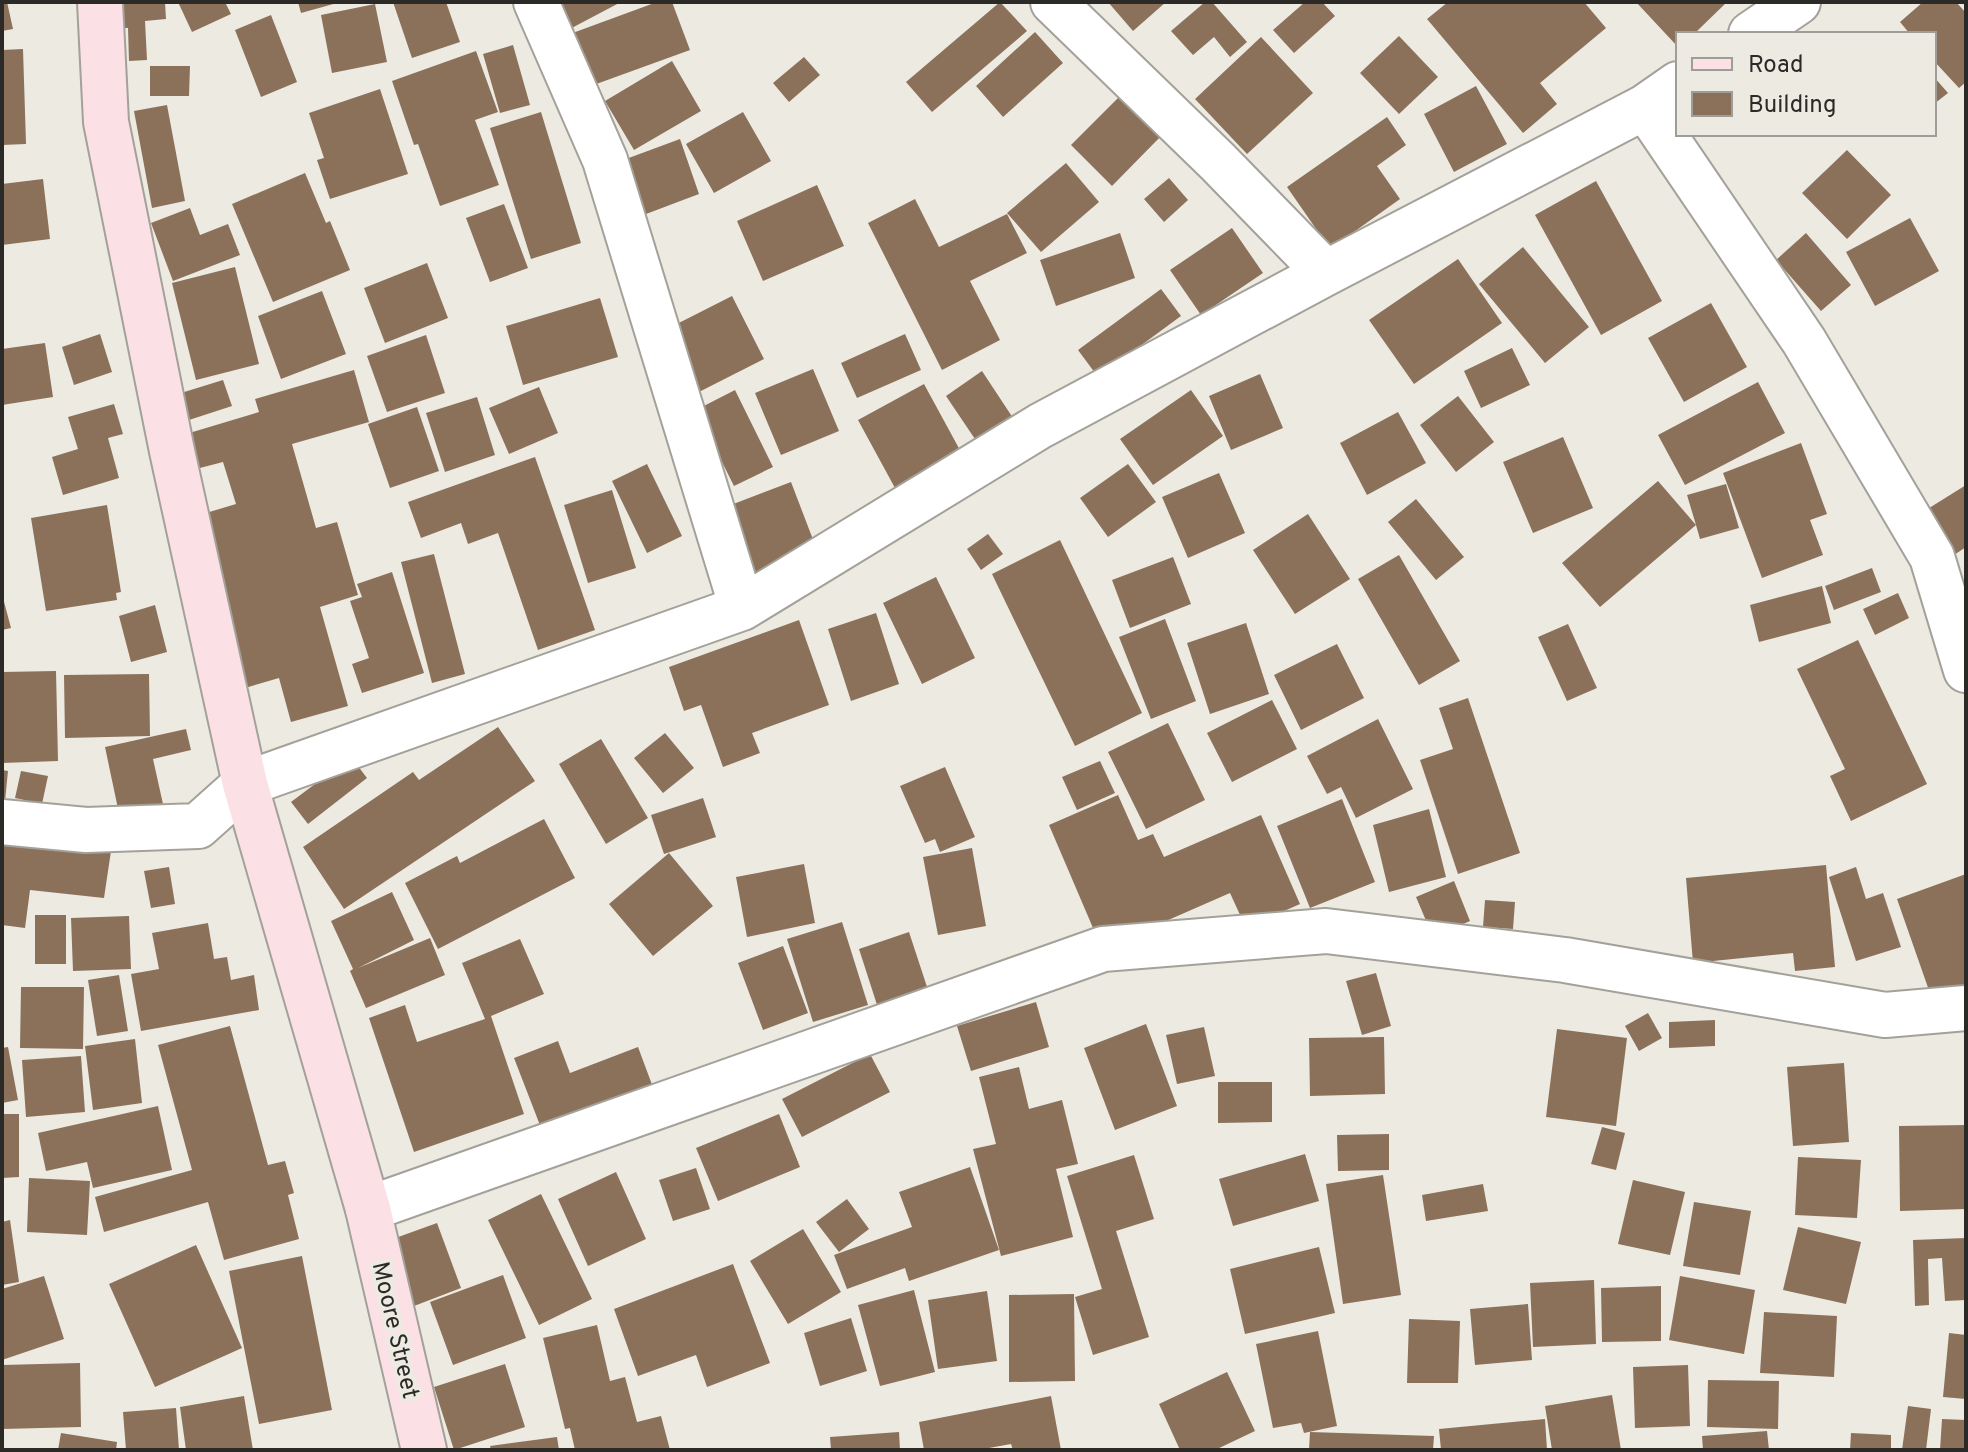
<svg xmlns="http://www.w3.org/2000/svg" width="1968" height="1452" font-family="Overpass,sans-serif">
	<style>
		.building { fill: #8b715a }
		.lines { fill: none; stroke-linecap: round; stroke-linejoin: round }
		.street-casing { stroke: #a3a199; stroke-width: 48 }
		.secondary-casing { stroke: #a3a199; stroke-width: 48 }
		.street { stroke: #fff; stroke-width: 44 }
		.secondary { stroke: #fbe0e5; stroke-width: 44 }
		.labels { text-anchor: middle; stroke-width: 8; stroke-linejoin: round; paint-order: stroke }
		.street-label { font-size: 24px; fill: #2b2a27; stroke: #edeae2 }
	</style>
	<rect width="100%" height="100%" fill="#edeae2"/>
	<!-- building -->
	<path class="building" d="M2,2H7L13,29L2,31Z
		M123,2H165L166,19L145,21L147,60L129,61L128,28H124Z
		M178,2H225L231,14L192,32Z
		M298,2H337V3L301,13Z
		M393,2H446L460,42L412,58Z
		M551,2H621L566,31Z
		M657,2H672L690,50L577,91L559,38Z
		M1000,2L1027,31L932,112L906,82Z
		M1108,2H1166L1133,31Z
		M1205,2H1212L1247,42L1230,57L1214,37L1193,55L1171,31Z
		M1305,2H1322L1335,16L1294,53L1273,30Z
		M1448,2H1584L1606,28L1540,83L1557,104L1523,133L1427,19Z
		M1636,2H1727L1694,34H1678V47Z
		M1923,2H1956L1966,13V82L1959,88L1934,61V34H1910L1900,22Z
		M375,4L387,62L332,73L321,15Z
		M271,15L297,82L261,97L235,30Z
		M1035,32L1063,63L1003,117L976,86Z
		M1399,36L1438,77L1399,114L1360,73Z
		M1261,37L1313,93L1247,154L1195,99Z
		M513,45L530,105L500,113L483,54Z
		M23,49L26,144L2,145V50Z
		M476,51L498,112L475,120L499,185L440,206L418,144L414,145L392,81Z
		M804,57L820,75L789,102L773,83Z
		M672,61L701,111L634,150L605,101Z
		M150,66H190L189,96H150Z
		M1934,77L1948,93L1934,104Z
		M1476,86L1507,144L1454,172L1424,114Z
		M380,89L408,174L330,199L317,160L324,158L309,113Z
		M1125,91L1166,131L1112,186L1071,145Z
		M167,105L185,201L152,208L134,111Z
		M541,112L581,243L531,259L490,128Z
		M743,112L771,161L714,193L686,144Z
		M1387,117L1406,145L1377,166L1400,199L1330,249L1287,187Z
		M680,139L699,194L646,214L626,159Z
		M1847,150L1891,195L1847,239L1802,193Z
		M1066,163L1099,202L1041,252L1007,213Z
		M305,173L326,223L330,221L350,270L273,302L232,204Z
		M1169,178L1188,200L1164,222L1144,199Z
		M43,179L50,239L2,245V184Z
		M1596,181L1662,301L1601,335L1535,215Z
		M817,185L844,246L763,281L737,221Z
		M915,199L939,247L1007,214L1027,253L970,281L1000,340L942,370L868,223Z
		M504,204L528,268L490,282L466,218Z
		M190,208L200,235L228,224L240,255L173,281L151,223Z
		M1910,218L1939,271L1875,306L1846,252Z
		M1232,228L1263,273L1201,315L1170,270Z
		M1120,233L1135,278L1056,306L1040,260Z
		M1806,233L1851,285L1821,311L1776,260Z
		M1523,247L1589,327L1545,363L1479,284Z
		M1458,259L1502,323L1414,384L1369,320Z
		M427,263L448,318L385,343L364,288Z
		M235,267L259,364L196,380L172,283Z
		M1161,289L1181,316L1098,377L1078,350Z
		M322,291L346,354L281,379L258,316Z
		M732,296L764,359L695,394L663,331Z
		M600,298L618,357L523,385L506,326Z
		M1711,303L1747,367L1684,402L1648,338Z
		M100,334L112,372L74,385L62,347Z
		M905,334L921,370L857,398L841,363Z
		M426,335L445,393L387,412L367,356Z
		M45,343L53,397L2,405V349Z
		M1512,348L1530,385L1481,408L1464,371Z
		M813,369L839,431L781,455L755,393Z
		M354,370L369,422L292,444L316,528L337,522L358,595L320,607L348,706L291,722L279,678L245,688L196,516L236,504L223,462L196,469L186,434L259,412L255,399Z
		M982,371L1013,418L977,442L946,396Z
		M1260,374L1283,428L1231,450L1209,396Z
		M223,380L232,406L189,420L181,393Z
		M1758,382L1785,433L1685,485L1658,435Z
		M924,384L961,452L895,488L858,420Z
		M539,387L558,433L509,454L489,408Z
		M735,390L773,467L734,486L696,410Z
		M1191,390L1223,436L1153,485L1120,439Z
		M1458,396L1494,442L1456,472L1420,425Z
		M477,397L495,455L445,472L426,413Z
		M114,404L123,434L108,438L119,478L63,495L52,457L78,449L68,417Z
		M417,407L439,471L390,488L368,424Z
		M1398,412L1426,463L1367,495L1340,443Z
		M1563,437L1593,508L1533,533L1503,462Z
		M1801,443L1827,514L1810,520L1823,555L1762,578L1723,473Z
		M535,457L595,630L538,650L498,533L468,544L461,523L421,538L408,502Z
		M647,464L682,536L647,553L612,481Z
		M1128,464L1156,502L1108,537L1080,498Z
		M1219,473L1245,533L1188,558L1162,497Z
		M1658,481L1696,525L1687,495L1726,484L1739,528L1700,539L1696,525L1600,607L1562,563Z
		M791,482L817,550L749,576L723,508Z
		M1966,485V547L1954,555L1926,510Z
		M612,490L636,568L588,583L564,505Z
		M1416,499L1464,557L1436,580L1388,522Z
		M107,505L121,592L116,593L117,600L46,611L31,518Z
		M1308,514L1350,579L1295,614L1253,550Z
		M988,534L1003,554L981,570L967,549Z
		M1060,540L1142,713L1075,746L992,574Z
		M434,554L465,674L432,683L401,562Z
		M1399,555L1460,661L1419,685L1358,579Z
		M1173,557L1191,604L1130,628L1112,580Z
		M1872,568L1881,592L1834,610L1825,586Z
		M392,572L424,673L362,693L352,664L369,658L350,601L362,597L357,584Z
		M936,577L975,658L922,684L883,603Z
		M1822,586L1831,623L1759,642L1750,605Z
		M1898,593L1909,618L1875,635L1863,609Z
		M2,594L11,628L2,630Z
		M155,605L167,652L131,662L119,616Z
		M876,613L899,684L851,701L828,629Z
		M1165,619L1196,701L1151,719L1119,637Z
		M799,620L829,705L752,733L760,753L723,767L701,705L684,711L669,667Z
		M1246,623L1269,694L1210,714L1187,643Z
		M1568,624L1597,688L1567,701L1538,637Z
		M1858,640L1927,784L1851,821L1830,776L1845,769L1797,669Z
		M1337,644L1364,698L1301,730L1274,675Z
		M56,671L58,761L2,763V672Z
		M149,674L150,736L65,738L64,675Z
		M1468,698L1520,853L1458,874L1420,760L1453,749L1439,708Z
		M1272,700L1297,749L1232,782L1207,733Z
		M1378,719L1413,789L1356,818L1341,787L1327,794L1307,756Z
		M1168,723L1205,800L1146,829L1108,752Z
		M498,727L535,781L344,909L303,847L413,772L419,780Z
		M186,729L191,750L153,759L165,813L121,823L105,747Z
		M665,733L694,768L663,793L634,758Z
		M601,739L648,818L606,844L559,764Z
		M351,757L367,778L308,824L291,802Z
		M1100,761L1115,793L1077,810L1062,777Z
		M945,767L975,837L940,852L935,839L925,843L900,786Z
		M2,770L8,771L5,801H2Z
		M21,771L48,776L42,804L15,798Z
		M1118,795L1138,840L1153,834L1164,857L1261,815L1300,904L1246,928L1230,893L1102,949L1049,825Z
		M703,798L716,837L664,854L651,815Z
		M1342,799L1375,882L1310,908L1277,826Z
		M1429,809L1446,877L1389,892L1373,825Z
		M544,819L575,878L438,949L405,883L457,856L460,863Z
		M2,839L111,851L104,898L30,890L25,928L2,925Z
		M972,848L986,926L938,935L923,857Z
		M669,853L713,906L653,956L609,904Z
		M804,864L815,923L747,937L736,877Z
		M1826,865L1835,967L1795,971L1793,953L1693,963L1686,878Z
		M169,867L175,904L151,908L144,871Z
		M1856,867L1866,899L1883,893L1901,947L1856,961L1829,877Z
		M1966,874V987L1932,999L1897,899Z
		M1454,881L1470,921L1433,937L1416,897Z
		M392,892L414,940L358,968L430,938L445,975L366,1008L350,971L353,969L331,921Z
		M1485,900L1515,902L1513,929L1483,927Z
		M35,915H66V964H35Z
		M129,916L131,969L73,971L71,918Z
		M842,922L868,1005L813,1022L787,939Z
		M208,923L214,959L227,957L231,980L254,975L259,1010L141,1031L131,974L159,969L152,933Z
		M909,932L929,993L879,1011L859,949Z
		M520,939L544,994L491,1016L524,1114L414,1152L369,1018L405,1005L417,1042L485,1019L462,963Z
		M783,946L808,1013L763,1030L738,963Z
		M1376,973L1391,1026L1362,1035L1346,981Z
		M119,975L128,1031L97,1036L88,980Z
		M21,987H84L83,1049L20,1048Z
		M1036,1002L1049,1047L971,1071L957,1026Z
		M1648,1013L1662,1038L1639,1051L1625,1026Z
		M1715,1020V1046L1669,1048V1022Z
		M1146,1024L1177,1106L1115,1130L1084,1048Z
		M230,1026L268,1165L285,1161L294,1193L288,1195L299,1239L224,1260L208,1202L104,1232L95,1197L192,1170L158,1045Z
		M1204,1027L1215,1076L1177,1084L1166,1035Z
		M1557,1029L1627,1038L1616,1126L1546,1117Z
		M1384,1037L1385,1094L1310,1096L1309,1038Z
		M135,1039L142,1103L93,1110L85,1046Z
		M558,1041L570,1073L638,1047L654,1090L543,1133L514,1058Z
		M8,1047L18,1100L2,1103V1048Z
		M870,1054L890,1092L802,1137L782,1099Z
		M81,1056L85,1112L26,1117L22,1060Z
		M1844,1063L1849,1142L1793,1146L1787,1067Z
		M1019,1067L1029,1109L1062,1100L1078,1164L1056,1169L1073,1237L1001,1256L973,1149L996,1144L979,1077Z
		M1218,1082H1272V1122L1218,1123Z
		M158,1106L172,1170L93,1188L87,1162L46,1171L38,1133Z
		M2,1114H19V1177L2,1178Z
		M779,1114L800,1167L718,1201L696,1148Z
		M1966,1125V1209L1900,1211L1899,1126Z
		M1602,1127L1625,1133L1616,1170L1591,1164Z
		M1389,1134V1170L1338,1171L1337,1135Z
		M1305,1154L1319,1201L1233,1226L1219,1179Z
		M1134,1155L1154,1219L1116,1231L1149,1337L1093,1355L1075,1297L1102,1289L1067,1176Z
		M1798,1157L1861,1160L1857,1218L1795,1215Z
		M970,1167L999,1250L909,1281L905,1268L847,1289L834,1255L912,1227L899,1192Z
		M696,1168L710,1209L673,1221L659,1180Z
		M616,1172L646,1239L588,1266L558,1199Z
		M1383,1175L1401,1295L1343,1304L1326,1184Z
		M29,1178L90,1181L87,1235L27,1232Z
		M1633,1180L1685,1192L1670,1255L1618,1244Z
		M1483,1184L1488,1211L1426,1221L1422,1195Z
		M541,1194L592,1299L539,1325L488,1220Z
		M847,1199L869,1229L839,1252L816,1222Z
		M1694,1202L1751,1211L1740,1275L1683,1266Z
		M10,1220L19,1282L2,1285V1222Z
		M437,1223L461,1288L414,1306L390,1240Z
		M1798,1227L1861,1242L1846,1304L1783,1290Z
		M803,1229L841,1292L788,1324L750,1261Z
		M1966,1238V1300L1945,1301L1942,1258L1928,1259L1929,1305L1915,1306L1913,1240Z
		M196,1245L242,1348L155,1387L109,1284Z
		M1319,1247L1335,1313L1245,1334L1230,1269Z
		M302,1256L332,1410L259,1424L229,1271Z
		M733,1264L770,1363L707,1387L696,1355L638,1376L614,1309Z
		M503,1275L526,1338L453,1365L430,1302Z
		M44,1276L64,1339L2,1360V1289Z
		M1680,1276L1755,1290L1744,1354L1669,1340Z
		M1594,1280L1596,1344L1533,1347L1530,1283Z
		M1661,1286V1341L1602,1342L1601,1288Z
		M914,1290L935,1372L880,1386L858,1305Z
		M987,1291L997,1361L938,1369L928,1300Z
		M1074,1294L1075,1381L1009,1382V1295Z
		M1528,1304L1532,1360L1475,1365L1470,1309Z
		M1764,1312L1837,1316L1834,1377L1760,1373Z
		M851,1318L867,1371L820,1386L804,1333Z
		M1409,1319L1460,1321L1458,1383H1407Z
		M597,1325L610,1381L625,1377L637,1422L661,1416L670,1450H575L570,1428L565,1429L543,1338Z
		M1318,1331L1337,1426L1304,1433L1301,1423L1273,1428L1256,1344Z
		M1949,1333L1966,1335V1399L1943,1397Z
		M80,1363L81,1427L2,1429V1365Z
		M505,1364L525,1427L454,1450L434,1387Z
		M1688,1365L1690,1426L1635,1428L1633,1367Z
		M1227,1372L1255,1431L1215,1450H1180L1159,1404Z
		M1708,1380L1779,1381L1778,1429L1707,1427Z
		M1612,1395L1621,1450H1552L1545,1406Z
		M244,1396L253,1450H186L180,1407Z
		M1051,1396L1061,1450H1013L1011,1444L978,1450H924L919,1422Z
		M1908,1406L1931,1409L1926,1450H1902Z
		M176,1408L179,1450H126L123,1412Z
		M1545,1419L1547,1450H1441L1439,1429Z
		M1942,1419L1966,1420V1450H1940Z
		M1767,1431L1769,1450H1703L1702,1436Z
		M899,1432L900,1450H831L830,1437Z
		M1310,1432L1434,1436L1433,1450H1309Z
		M61,1433L117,1442L116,1450H58Z
		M1851,1433L1891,1435V1450H1850Z
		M557,1437L559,1450H491L490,1446Z"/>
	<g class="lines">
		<!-- street casing -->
		<g class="street-casing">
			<path id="street" d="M536,2L605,160L742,608
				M1053,2L1218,162L1326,273
				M1751,34L1798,2
				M1645,107L1804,341L1932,557L1966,670
				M2,822L86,830L198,826L245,784L742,608L1040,426L1326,273L1645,107L1678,84
				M368,1209L1103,949L1326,931L1565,960L1885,1015L1966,1008"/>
		</g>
		<!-- secondary casing -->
		<g class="secondary-casing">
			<path id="secondary" d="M100,2L106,122L172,451L245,784L368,1209L424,1450"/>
		</g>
		<!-- street -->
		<use href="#street" class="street"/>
		<!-- secondary -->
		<use href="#secondary" class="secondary"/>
	</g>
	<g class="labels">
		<!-- street labels -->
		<g class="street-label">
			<text transform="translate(396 1330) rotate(77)" y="8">Moore Street</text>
		</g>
	</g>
	<!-- border -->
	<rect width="1968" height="1452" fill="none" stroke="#2b2a27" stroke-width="8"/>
	<!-- legend -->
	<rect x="1676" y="32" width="260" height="104" fill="#edeae2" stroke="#9f9d97" stroke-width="2"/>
	<rect x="1692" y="58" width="40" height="12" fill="#fbe0e5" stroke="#9f9d97" stroke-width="2"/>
	<text x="1748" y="72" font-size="24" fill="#2b2a27">Road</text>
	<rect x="1692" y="92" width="40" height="24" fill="#8b715a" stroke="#9f9d97" stroke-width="2"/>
	<text x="1748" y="112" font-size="24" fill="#2b2a27">Building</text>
</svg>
